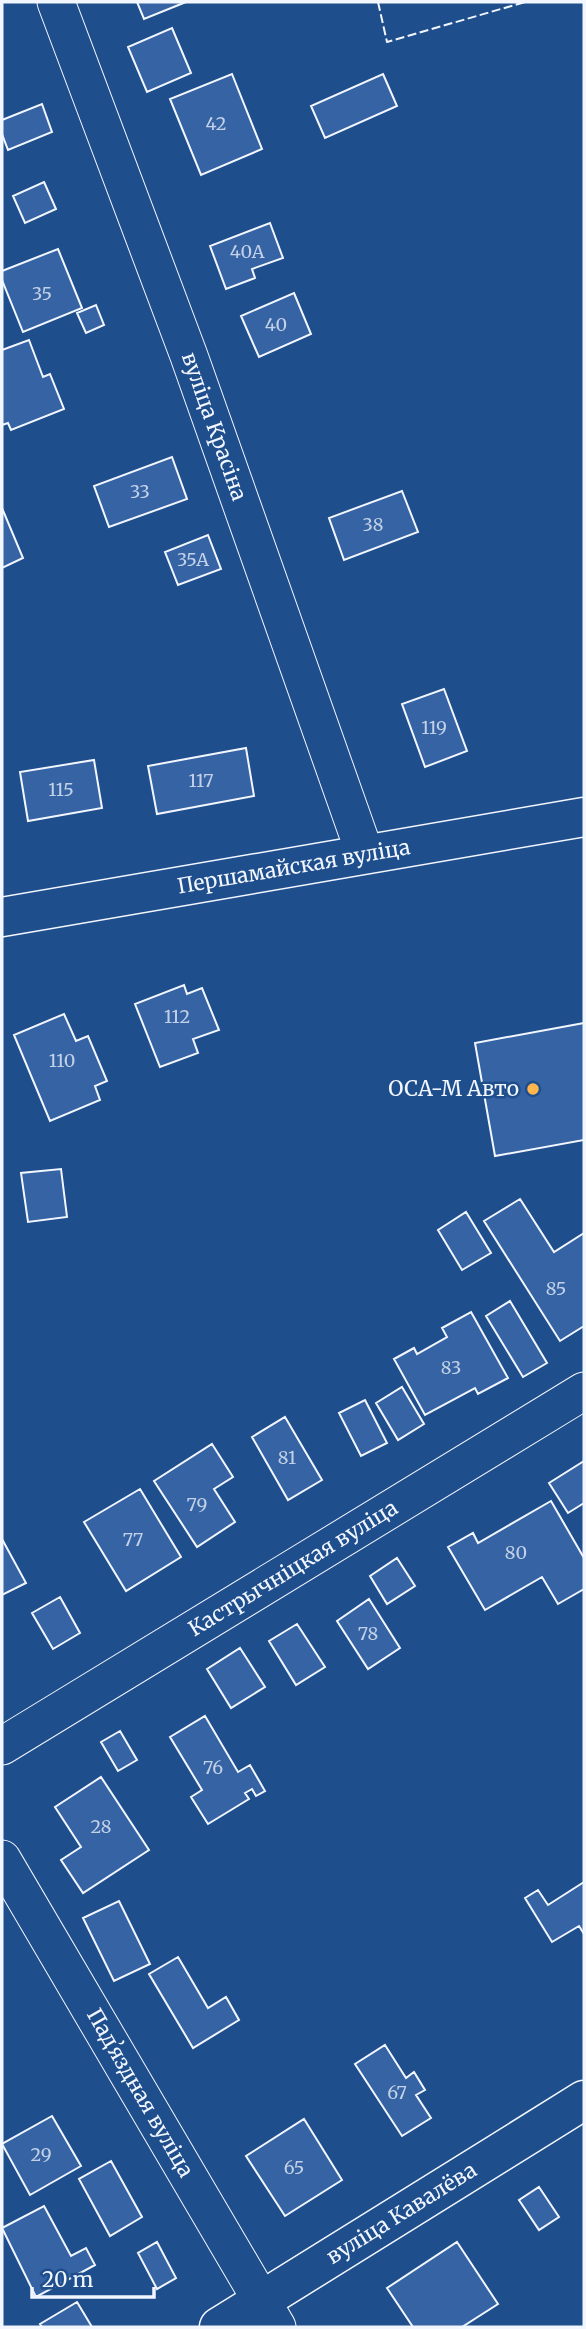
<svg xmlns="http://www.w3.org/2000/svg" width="586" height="2329" font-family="Merriweather,serif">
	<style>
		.building { fill: #3563a3; stroke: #f2f6ff; stroke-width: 2 }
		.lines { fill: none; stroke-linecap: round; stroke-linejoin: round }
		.street-casing { stroke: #f2f6ff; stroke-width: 39 }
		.secondary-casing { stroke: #f2f6ff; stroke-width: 41 }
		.street { stroke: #1f4e8c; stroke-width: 37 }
		.secondary { stroke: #1f4e8c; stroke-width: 38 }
		.fence { stroke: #f2f6ff; stroke-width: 2; stroke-dasharray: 9 3.5; stroke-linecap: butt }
		.poi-dot { fill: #ffb74d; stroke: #1f4e8c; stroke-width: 2.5 }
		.labels { text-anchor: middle; stroke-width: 5; stroke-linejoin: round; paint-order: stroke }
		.number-label { font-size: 18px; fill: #c3d1e8 }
		.street-label { font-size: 21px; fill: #f2f6ff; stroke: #1f4e8c }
		.poi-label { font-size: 21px; fill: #f2f6ff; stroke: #1f4e8c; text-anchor: end }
	</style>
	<rect width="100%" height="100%" fill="#1f4e8c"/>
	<!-- building -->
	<path class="building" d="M137,2H186L144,19Z
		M172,28L191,73L147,92L128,47Z
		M232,74L262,149L201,175L170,99Z
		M383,74L397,106L325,138L311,106Z
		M42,104L52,132L8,150L2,134V120Z
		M44,182L56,209L25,223L13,196Z
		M270,223L283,258L252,269L255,278L226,289L210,246Z
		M58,249L82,308L23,332L2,280V271Z
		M294,293L311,334L259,357L241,316Z
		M96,305L104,325L86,333L77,313Z
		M29,340L43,377L50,374L64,409L11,430L8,423L2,425V350Z
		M172,457L187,499L109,527L94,486Z
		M402,491L418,532L344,560L329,518Z
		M2,508L23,558L2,568Z
		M208,535L221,569L178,585L165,552Z
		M444,689L467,751L425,767L402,704Z
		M246,748L254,796L157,814L148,766Z
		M94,760L102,808L28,821L20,772Z
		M184,985L187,994L202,988L219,1030L193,1039L198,1053L160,1067L135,1004Z
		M64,1014L76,1041L88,1036L107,1081L95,1086L100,1100L50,1121L14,1035Z
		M584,1023V1140L495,1156L475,1043Z
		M61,1169L67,1217L28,1222L21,1173Z
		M520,1199L554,1252L584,1233V1326L560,1341L484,1221Z
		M466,1212L491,1253L462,1270L438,1230Z
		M510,1301L547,1363L523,1377L486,1316Z
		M471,1312L508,1378L478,1394L475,1388L425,1415L394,1359L414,1348L417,1354L447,1337L442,1328Z
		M402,1387L424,1424L398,1440L376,1403Z
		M365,1400L387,1443L361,1456L339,1413Z
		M285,1417L322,1480L288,1500L252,1437Z
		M212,1444L233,1477L214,1489L235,1522L197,1547L154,1481Z
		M584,1461V1503L568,1513L549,1483Z
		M140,1489L181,1557L126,1591L84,1522Z
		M551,1501L584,1558V1589L558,1604L542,1577L485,1610L448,1547L473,1533L478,1543Z
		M2,1539L26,1583L2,1595Z
		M397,1558L415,1586L387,1604L370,1576Z
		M60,1597L80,1633L53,1649L32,1613Z
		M369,1599L400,1648L368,1669L337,1621Z
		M297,1624L325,1667L296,1685L269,1641Z
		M240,1648L265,1687L231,1708L207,1669Z
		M205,1716L238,1772L250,1765L265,1791L256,1796L252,1789L245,1793L249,1799L208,1824L191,1797L202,1790L170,1737Z
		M120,1731L137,1760L118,1771L101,1742Z
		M101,1777L149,1850L83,1893L61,1860L81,1847L55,1807Z
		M584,1882V1934L579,1926L552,1942L525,1898L538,1890L548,1905Z
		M119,1901L150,1964L114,1981L83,1918Z
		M178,1957L208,2008L226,1997L239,2020L193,2048L149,1974Z
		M385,2045L406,2078L414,2072L425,2090L416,2095L431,2118L402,2136L355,2064Z
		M52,2116L81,2166L30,2195L2,2144Z
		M304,2119L342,2180L285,2216L246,2156Z
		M111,2161L142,2217L110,2236L79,2179Z
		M539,2187L559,2217L539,2230L519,2200Z
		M44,2206L71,2256L86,2248L95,2265L36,2297L2,2228Z
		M157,2242L176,2278L157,2289L138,2253Z
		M457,2242L498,2304L462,2327H413L387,2288Z
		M77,2302L92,2327H42L40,2324Z"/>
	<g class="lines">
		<!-- street casing -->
		<g class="street-casing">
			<g id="street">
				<path id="s1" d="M56,2L189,356L365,854"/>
				<path id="s2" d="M2,1746L584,1391"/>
				<path d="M2,1859L277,2327"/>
			</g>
		</g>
		<!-- secondary casing -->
		<g class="secondary-casing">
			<g id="secondary">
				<path id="s3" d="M2,917L584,817"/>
				<path id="s4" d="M219,2327L584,2100"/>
			</g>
		</g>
		<!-- street -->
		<use href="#street" class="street"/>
		<!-- secondary -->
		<use href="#secondary" class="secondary"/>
		<!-- fence -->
		<path class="fence" d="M378,2L387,42L525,2"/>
	</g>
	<!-- markers -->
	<circle class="poi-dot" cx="533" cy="1089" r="7"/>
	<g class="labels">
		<!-- number labels -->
		<g class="number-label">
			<text x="216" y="130">42</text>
			<text x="247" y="258">40А</text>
			<text x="42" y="300">35</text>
			<text x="276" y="331">40</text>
			<text x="140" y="498">33</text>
			<text x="373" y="531">38</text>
			<text x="193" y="566">35А</text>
			<text x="434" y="734">119</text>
			<text x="201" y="787">117</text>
			<text x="61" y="796">115</text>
			<text x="177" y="1023">112</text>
			<text x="62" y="1067">110</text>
			<text x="556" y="1295">85</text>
			<text x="451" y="1374">83</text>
			<text x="287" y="1464">81</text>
			<text x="197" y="1511">79</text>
			<text x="133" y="1546">77</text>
			<text x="516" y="1559">80</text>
			<text x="368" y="1640">78</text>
			<text x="213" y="1774">76</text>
			<text x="101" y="1833">28</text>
			<text x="397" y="2099">67</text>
			<text x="41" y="2161">29</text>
			<text x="294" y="2174">65</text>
		</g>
		<!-- street labels -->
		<g class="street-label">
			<text dy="7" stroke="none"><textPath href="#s1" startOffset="453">вуліца Красіна</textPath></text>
			<text dy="7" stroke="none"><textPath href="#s3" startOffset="296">Першамайская вуліца</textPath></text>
			<text dy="7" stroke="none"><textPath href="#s2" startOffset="341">Кастрычніцкая вуліца</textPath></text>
			<text transform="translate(140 2093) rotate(60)" y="7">Падʼяздная вуліца</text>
			<text dy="7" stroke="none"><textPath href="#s4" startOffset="215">вуліца Кавалёва</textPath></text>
		</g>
		<!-- poi labels -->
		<g class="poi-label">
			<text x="519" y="1096">ОСА-М Авто</text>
		</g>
	</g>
	<!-- border -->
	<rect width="586" height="2329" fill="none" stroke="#f2f6ff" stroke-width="7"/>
	<!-- scale -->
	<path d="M32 2287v10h122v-10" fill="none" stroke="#f2f6ff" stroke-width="3.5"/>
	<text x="42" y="2287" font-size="21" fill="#f2f6ff" stroke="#1f4e8c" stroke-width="5" paint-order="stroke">20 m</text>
</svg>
